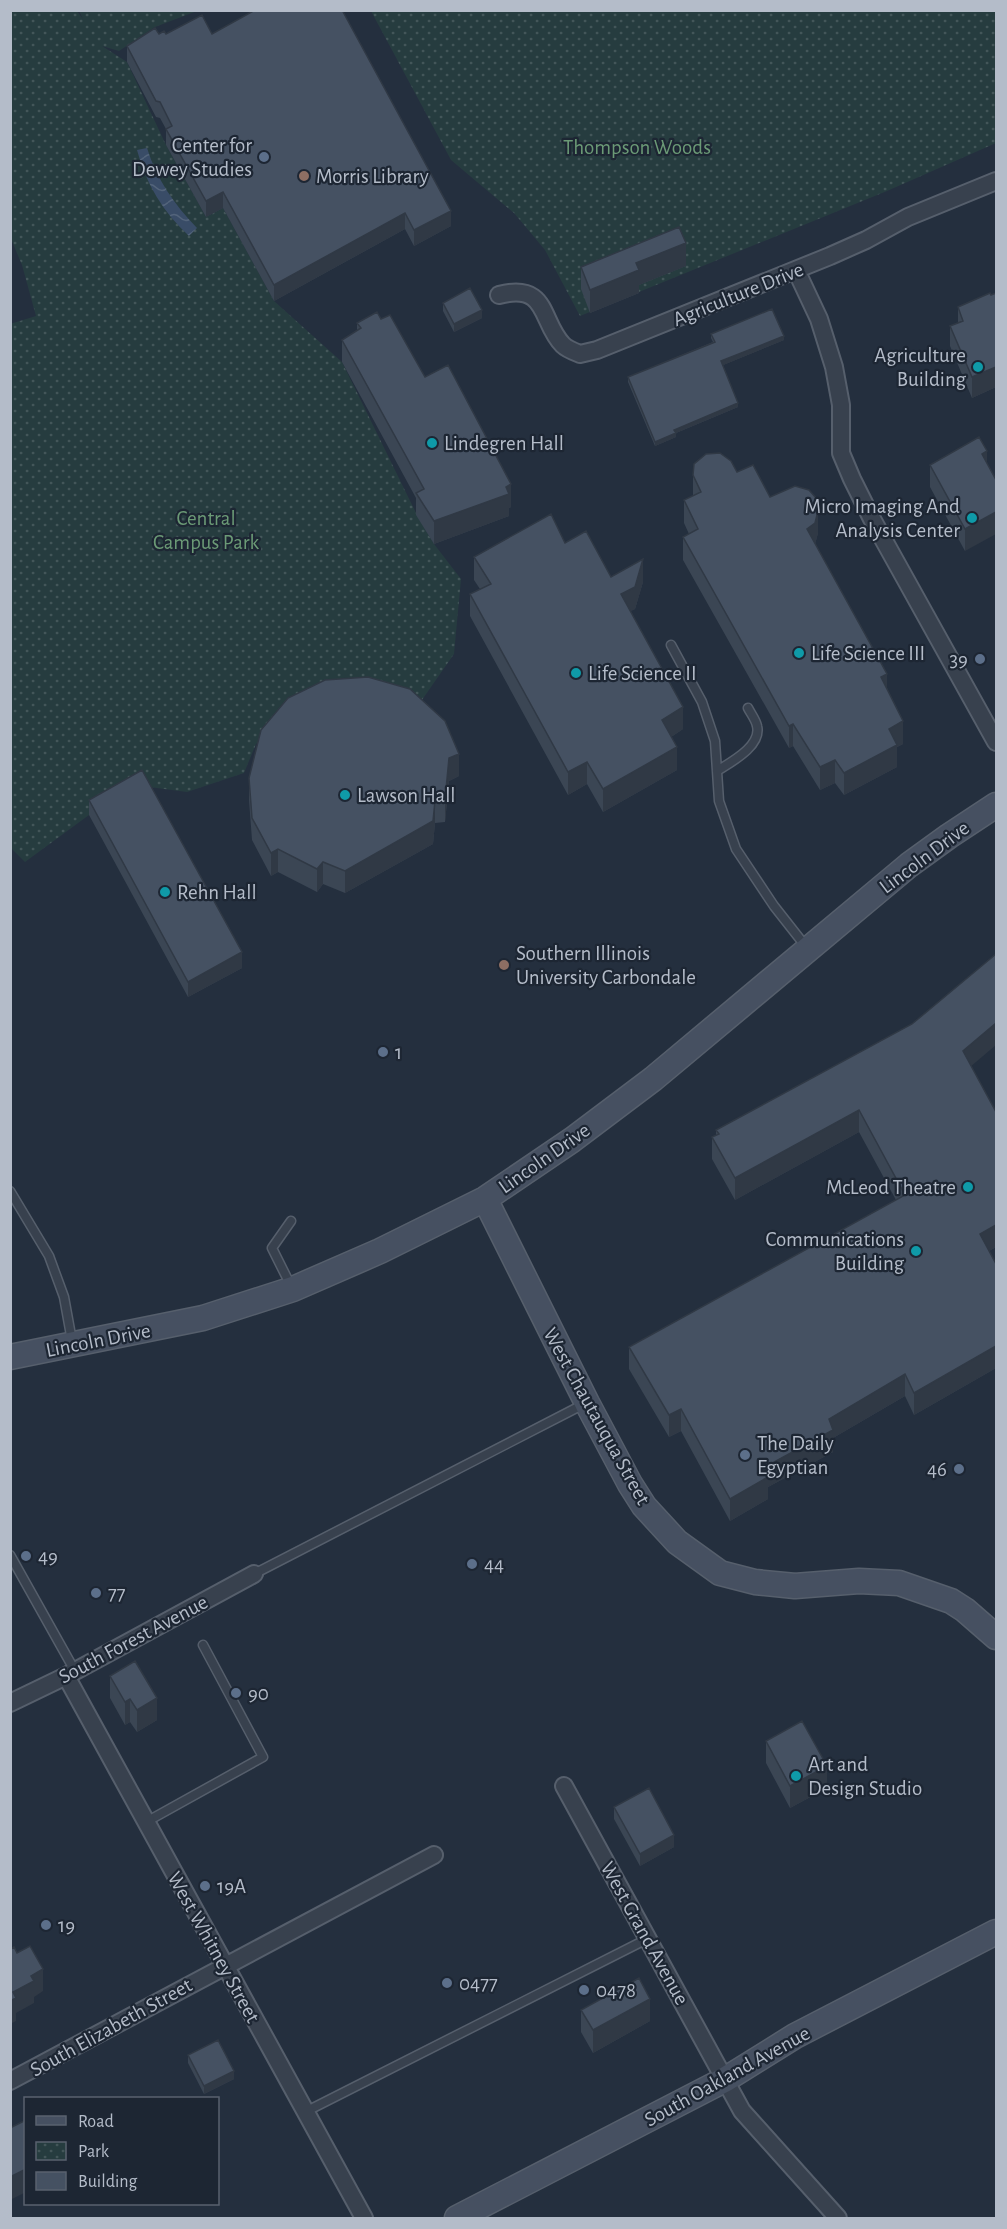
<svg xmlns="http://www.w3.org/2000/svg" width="1007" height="2229" font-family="'Alegreya Sans',sans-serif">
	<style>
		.park { fill: url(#park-dots) }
		.water { fill: url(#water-waves) }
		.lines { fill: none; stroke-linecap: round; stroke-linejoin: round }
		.lane-casing { stroke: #565f6c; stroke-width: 11 }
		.street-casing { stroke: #565f6c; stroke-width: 20 }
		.secondary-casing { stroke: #565f6c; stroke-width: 27 }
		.lane { stroke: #38414e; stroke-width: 8 }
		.street { stroke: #38414e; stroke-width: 16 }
		.secondary { stroke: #465061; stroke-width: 24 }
		.wall { fill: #3b4654 }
		.shaded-wall { fill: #303945 }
		.building { fill: #455162; stroke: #303945; stroke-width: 1.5 }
		.service-dot { fill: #5c6f8a; stroke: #1d2633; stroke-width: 2 }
		.education-dot { fill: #8d6e63; stroke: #1d2633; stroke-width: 2 }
		.culture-dot { fill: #0f9aa8; stroke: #1d2633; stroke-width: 2 }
		.labels { text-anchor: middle; stroke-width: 4.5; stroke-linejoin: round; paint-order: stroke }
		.poi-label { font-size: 21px; fill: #b4bcc9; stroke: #1d2633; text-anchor: start }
		.park-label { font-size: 21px; fill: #6b9a76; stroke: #1d2633 }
		.street-label { font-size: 21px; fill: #b4bcc9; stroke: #1d2633 }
	</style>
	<defs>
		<pattern id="park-dots" width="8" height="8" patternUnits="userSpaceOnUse" patternTransform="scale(1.5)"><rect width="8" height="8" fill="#263c3f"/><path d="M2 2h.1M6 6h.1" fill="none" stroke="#435659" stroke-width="1.8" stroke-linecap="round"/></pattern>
		<pattern id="water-waves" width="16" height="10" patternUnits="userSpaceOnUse" patternTransform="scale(1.5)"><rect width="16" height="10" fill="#394c67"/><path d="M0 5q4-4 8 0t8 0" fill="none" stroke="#53647b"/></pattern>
	</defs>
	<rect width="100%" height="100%" fill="#242f3e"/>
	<!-- park -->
	<path class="park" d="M11,11H77L83,19L79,11H197L155,27L119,51L102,46L127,62L166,145L206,217L223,208L274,301L342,362L417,515L434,544L461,579L454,654L417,707L280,720L256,744L244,773L187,792L142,786L89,815L25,862L11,848L10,324L36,316L22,265L11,239Z
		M371,11H996V143L887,191L580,316L545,250L514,213L451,160Z"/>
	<!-- water -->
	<path class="water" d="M147,148C157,180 174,204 197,228L189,236C163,212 146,184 137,150Z"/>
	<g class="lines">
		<!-- lane casing -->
		<g class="lane-casing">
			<path id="lane" d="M671,645L702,702L715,741L719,801L736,849L774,906L807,948
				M717,771C731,762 762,746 757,726C756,720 751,714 748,708
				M10,1191L49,1256L64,1297L72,1341
				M291,1221L272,1248L292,1288
				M10,1555L75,1671
				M254,1574L586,1403
				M146,1822L263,1757L203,1645
				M305,2112L649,1938"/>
		</g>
		<!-- street casing -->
		<g class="street-casing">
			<path id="street" d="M796,270L819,319L834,367L841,405V453L852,479L872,519L996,742
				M499,295C549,282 540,322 563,345C567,349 575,352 580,354L597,350L830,256L866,240L908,217L996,181
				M66,1676L364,2218
				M10,1703L66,1676L254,1574
				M564,1786L742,2111L838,2218
				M10,2081L434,1855"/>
		</g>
		<!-- secondary casing -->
		<g class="secondary-casing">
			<path id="secondary" d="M485,1199L587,1403L630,1484L644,1506L677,1542L720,1573L755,1582L795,1586L859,1581L899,1583L951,1601L965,1610L996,1637
				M10,1357L203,1318L293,1289L380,1251L485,1199L572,1140L653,1079L909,865L949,836L996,805
				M457,2218L726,2079L795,2036L996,1932"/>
		</g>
		<!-- lane -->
		<use href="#lane" class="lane"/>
		<!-- street -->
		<use href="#street" class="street"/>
		<!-- secondary -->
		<use href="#secondary" class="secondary"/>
	</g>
	<!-- wall -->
	<path class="wall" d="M159,34H212L451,226L414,246L405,229L274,301L223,208L206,217L166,145V129L160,118L156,117L127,62V46Z
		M686,266L639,285V293L590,313L581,289V267Z
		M996,293V387L972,398L950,346V326L958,323V307Z
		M443,303L482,318L454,332L443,311Z
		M381,319L425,377L511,507L509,508V516L434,544L416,515V498L342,362V340L357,331V323Z
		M711,334L784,340L723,365L738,407L676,433V437L655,446L628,382V377L713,342L711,338Z
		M987,462L965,551L930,487V465Z
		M737,472L818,533L815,544L887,688L903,744L897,747V767L844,795L835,783L820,790L793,746L789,748L683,560V537L689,534L684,523V500L693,496V475Z
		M565,543L611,577L643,582L635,609L630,611L683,729L671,737L677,770L603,812L587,784L568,795L470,616V594L480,589L474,580V557Z
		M459,776L449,781L445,822L435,823L433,844L345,893L323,884L317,892L278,872L271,876L252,840L249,800V778Z
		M89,800L242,968L188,997L89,815Z
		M971,1066L996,1247L989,1251L996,1264V1368L914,1415L905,1396L833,1438V1452L768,1487V1499L730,1521L681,1431L669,1437L629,1369V1347L896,1200L859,1132L735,1200L712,1159V1137L716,1135V1130Z
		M110,1676L157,1720L137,1732L130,1722L125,1725L110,1698Z
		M766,1741L827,1788L790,1808L766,1763Z
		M614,1807L674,1847L640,1866L614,1819Z
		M581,2010L650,2021L593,2053L581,2032Z
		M188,2055L234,2079L204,2094L188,2063Z"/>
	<!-- shaded-wall -->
	<path class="shaded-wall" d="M223,192V208L206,217V201Z
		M451,211V226L414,246V230Z
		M405,213V229L274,301V285Z
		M686,243V266L639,285V293L590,313V290L636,263Z
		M482,310V318L454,332V324Z
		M784,336V340L721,366V361Z
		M996,367V387L972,398V377Z
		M738,403V407L676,433V437L655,446V442L674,430Z
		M987,451V474L982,454Z
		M511,484V507L509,508V516L434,544V521Z
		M818,511V533L815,545L807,529Z
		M996,512V534L965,551V529Z
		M643,559V582L635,609L621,617V594Z
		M887,674V696L881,677Z
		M683,707V729L662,743V720Z
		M903,721V744L897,747V767L844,795V773L889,729Z
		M793,724V746L789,748V726Z
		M677,747V770L603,812V789Z
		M459,754V776L449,781L445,822V800L449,758Z
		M835,760V783L820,790V767Z
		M587,762V784L568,795V772Z
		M435,801V823L433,844L345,893V871Z
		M278,849V872L271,876V853Z
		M323,862V884L317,892V869Z
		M242,952V968L188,997V982Z
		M996,1023V1045L963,1073V1051Z
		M859,1110V1132L735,1200V1178Z
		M996,1225V1247L980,1256V1234Z
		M996,1346V1368L914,1415V1393Z
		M905,1374V1396L833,1438V1452L768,1487V1499L730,1521V1499L763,1468L829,1419Z
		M681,1409V1431L669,1437V1415Z
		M157,1698V1720L137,1732V1710Z
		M130,1699V1722L125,1725V1702Z
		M827,1766V1788L790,1808V1786Z
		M674,1835V1847L640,1866V1854Z
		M43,1969V1991L34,1997V2003L16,2013V2021L10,2024V2001L13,1992L31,1976Z
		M650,1999V2021L593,2053V2030Z
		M234,2071V2079L204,2094V2086Z
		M26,2169V2192L10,2200V2177Z"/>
	<!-- building -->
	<path class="building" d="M255,10H342L451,211L414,230L405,213L274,285L223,192L206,201L166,129L172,126L160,102L156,101L127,46L155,28L159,34L164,31L166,34L202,15L212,34Z
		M679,227L686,243L636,263L639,270L590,290L581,267Z
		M470,288L482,310L454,324L443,303Z
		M990,293L991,295L996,293V367L972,377L950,326L963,321L958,307Z
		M772,309L784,336L721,361L738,403L674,430L676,433L655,442L628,377L715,342L711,334Z
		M377,312L381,319L390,315L425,377L448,365L511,484L506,487L509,494L434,521L416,493L424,489L342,340L361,328L357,323Z
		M979,437L987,451L982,454L996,480V512L965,529L930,465Z
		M720,453L731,461L737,472L753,465L770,497L795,486L809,490L817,499L818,511L815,523L807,529L887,674L881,677L903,721L889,729L897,745L844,773L835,760L820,767L793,724L789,726L683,537L698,529L684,500L701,492L693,475L694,464L706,454Z
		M551,514L565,543L586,531L611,577L643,559L635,587L621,594L683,707L662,720L677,747L603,789L587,762L568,772L470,594L491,584L474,557Z
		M368,677L410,689L445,721L459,754L449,758L445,800L435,801L433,821L345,871L323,862L317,869L278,849L271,853L252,818L249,778L261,730L288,698L325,680Z
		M142,770L242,952L188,982L89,800Z
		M996,954V1023L963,1051L996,1112V1225L980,1234L996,1264V1346L914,1393L905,1374L829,1419L833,1430L763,1468L768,1477L730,1499L681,1409L669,1415L629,1347L905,1195L859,1110L735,1178L712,1137L719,1134L716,1130L912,1024Z
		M135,1661L157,1698L137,1710L130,1699L125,1702L110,1676Z
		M802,1721L827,1766L790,1786L766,1741Z
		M649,1788L674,1835L640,1854L614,1807Z
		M30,1946L43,1969L31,1976L34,1981L13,1992L16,1998L10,2001V1950L14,1947L17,1953Z
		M639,1978L650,1999L593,2030L581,2010Z
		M218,2040L234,2071L204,2086L188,2055Z
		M26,2120V2169L10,2177V2128Z"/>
	<!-- markers -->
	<g class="service-dot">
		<circle cx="264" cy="157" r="6"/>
		<circle cx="980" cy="659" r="6"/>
		<circle cx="383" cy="1052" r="6"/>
		<circle cx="745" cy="1455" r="6"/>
		<circle cx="959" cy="1469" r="6"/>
		<circle cx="26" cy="1556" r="6"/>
		<circle cx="472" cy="1564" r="6"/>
		<circle cx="96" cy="1593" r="6"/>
		<circle cx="236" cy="1693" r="6"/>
		<circle cx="205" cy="1886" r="6"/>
		<circle cx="46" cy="1925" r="6"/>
		<circle cx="447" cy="1983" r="6"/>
		<circle cx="584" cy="1990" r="6"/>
	</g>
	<g class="education-dot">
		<circle cx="304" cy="176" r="6"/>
		<circle cx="504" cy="965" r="6"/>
	</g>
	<g class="culture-dot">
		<circle cx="978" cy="367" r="6"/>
		<circle cx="432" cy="443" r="6"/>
		<circle cx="972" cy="518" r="6"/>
		<circle cx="799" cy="653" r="6"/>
		<circle cx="576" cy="673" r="6"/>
		<circle cx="345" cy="795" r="6"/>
		<circle cx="165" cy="892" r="6"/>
		<circle cx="968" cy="1187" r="6"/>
		<circle cx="916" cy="1251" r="6"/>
		<circle cx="796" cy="1776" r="6"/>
	</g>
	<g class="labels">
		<!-- poi labels -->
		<g class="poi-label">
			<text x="252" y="152" text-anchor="end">Center for<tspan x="252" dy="24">Dewey Studies</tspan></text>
			<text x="316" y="183">Morris Library</text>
			<text x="966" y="362" text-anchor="end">Agriculture<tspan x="966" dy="24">Building</tspan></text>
			<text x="444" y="450">Lindegren Hall</text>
			<text x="960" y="513" text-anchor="end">Micro Imaging And<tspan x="960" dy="24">Analysis Center</tspan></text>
			<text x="811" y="660">Life Science III</text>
			<text x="968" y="666" text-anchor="end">39</text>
			<text x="588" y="680">Life Science II</text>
			<text x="357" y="802">Lawson Hall</text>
			<text x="177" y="899">Rehn Hall</text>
			<text x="516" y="960">Southern Illinois<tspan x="516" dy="24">University Carbondale</tspan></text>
			<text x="395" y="1059">1</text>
			<text x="956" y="1194" text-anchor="end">McLeod Theatre</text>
			<text x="904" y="1246" text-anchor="end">Communications<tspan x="904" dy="24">Building</tspan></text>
			<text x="757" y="1450">The Daily<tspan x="757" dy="24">Egyptian</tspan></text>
			<text x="947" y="1476" text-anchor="end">46</text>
			<text x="38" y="1563">49</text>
			<text x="484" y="1571">44</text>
			<text x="108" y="1600">77</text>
			<text x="248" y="1700">90</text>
			<text x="808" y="1771">Art and<tspan x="808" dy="24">Design Studio</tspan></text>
			<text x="217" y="1893">19A</text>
			<text x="58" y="1932">19</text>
			<text x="459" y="1990">0477</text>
			<text x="596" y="1997">0478</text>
		</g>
		<!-- park labels -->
		<g class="park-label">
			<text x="637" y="154">Thompson Woods</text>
			<text x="206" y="525">Central<tspan x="206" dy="24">Campus Park</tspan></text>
		</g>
		<!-- street labels -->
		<g class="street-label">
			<text transform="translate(738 294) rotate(-22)" y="7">Agriculture Drive</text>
			<text transform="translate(924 857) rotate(-37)" y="7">Lincoln Drive</text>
			<text transform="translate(544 1158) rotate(-35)" y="7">Lincoln Drive</text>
			<text transform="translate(98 1340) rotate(-11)" y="7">Lincoln Drive</text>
			<text transform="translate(597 1416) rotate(61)" y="7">West Chautauqua Street</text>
			<text transform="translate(133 1639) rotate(-28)" y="7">South Forest Avenue</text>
			<text transform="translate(645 1933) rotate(61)" y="7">West Grand Avenue</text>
			<text transform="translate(214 1947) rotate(61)" y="7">West Whitney Street</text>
			<text transform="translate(111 2027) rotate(-29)" y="7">South Elizabeth Street</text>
			<text transform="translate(727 2076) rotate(-29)" y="7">South Oakland Avenue</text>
		</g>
	</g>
	<!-- border -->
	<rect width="1007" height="2229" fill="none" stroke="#b4bcc9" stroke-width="24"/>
	<!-- legend -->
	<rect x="24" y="2097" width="195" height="108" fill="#1d2633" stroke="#59626f" stroke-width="1.5"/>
	<rect x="36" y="2116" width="30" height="9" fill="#465061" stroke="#59626f" stroke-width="1.5"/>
	<text x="78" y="2127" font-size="18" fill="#b4bcc9">Road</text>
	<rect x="36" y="2142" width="30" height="18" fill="url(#park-dots)" stroke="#59626f" stroke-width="1.5"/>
	<text x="78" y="2157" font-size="18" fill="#b4bcc9">Park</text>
	<rect x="36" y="2172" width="30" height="18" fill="#455162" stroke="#59626f" stroke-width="1.5"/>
	<text x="78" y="2187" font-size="18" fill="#b4bcc9">Building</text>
</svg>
